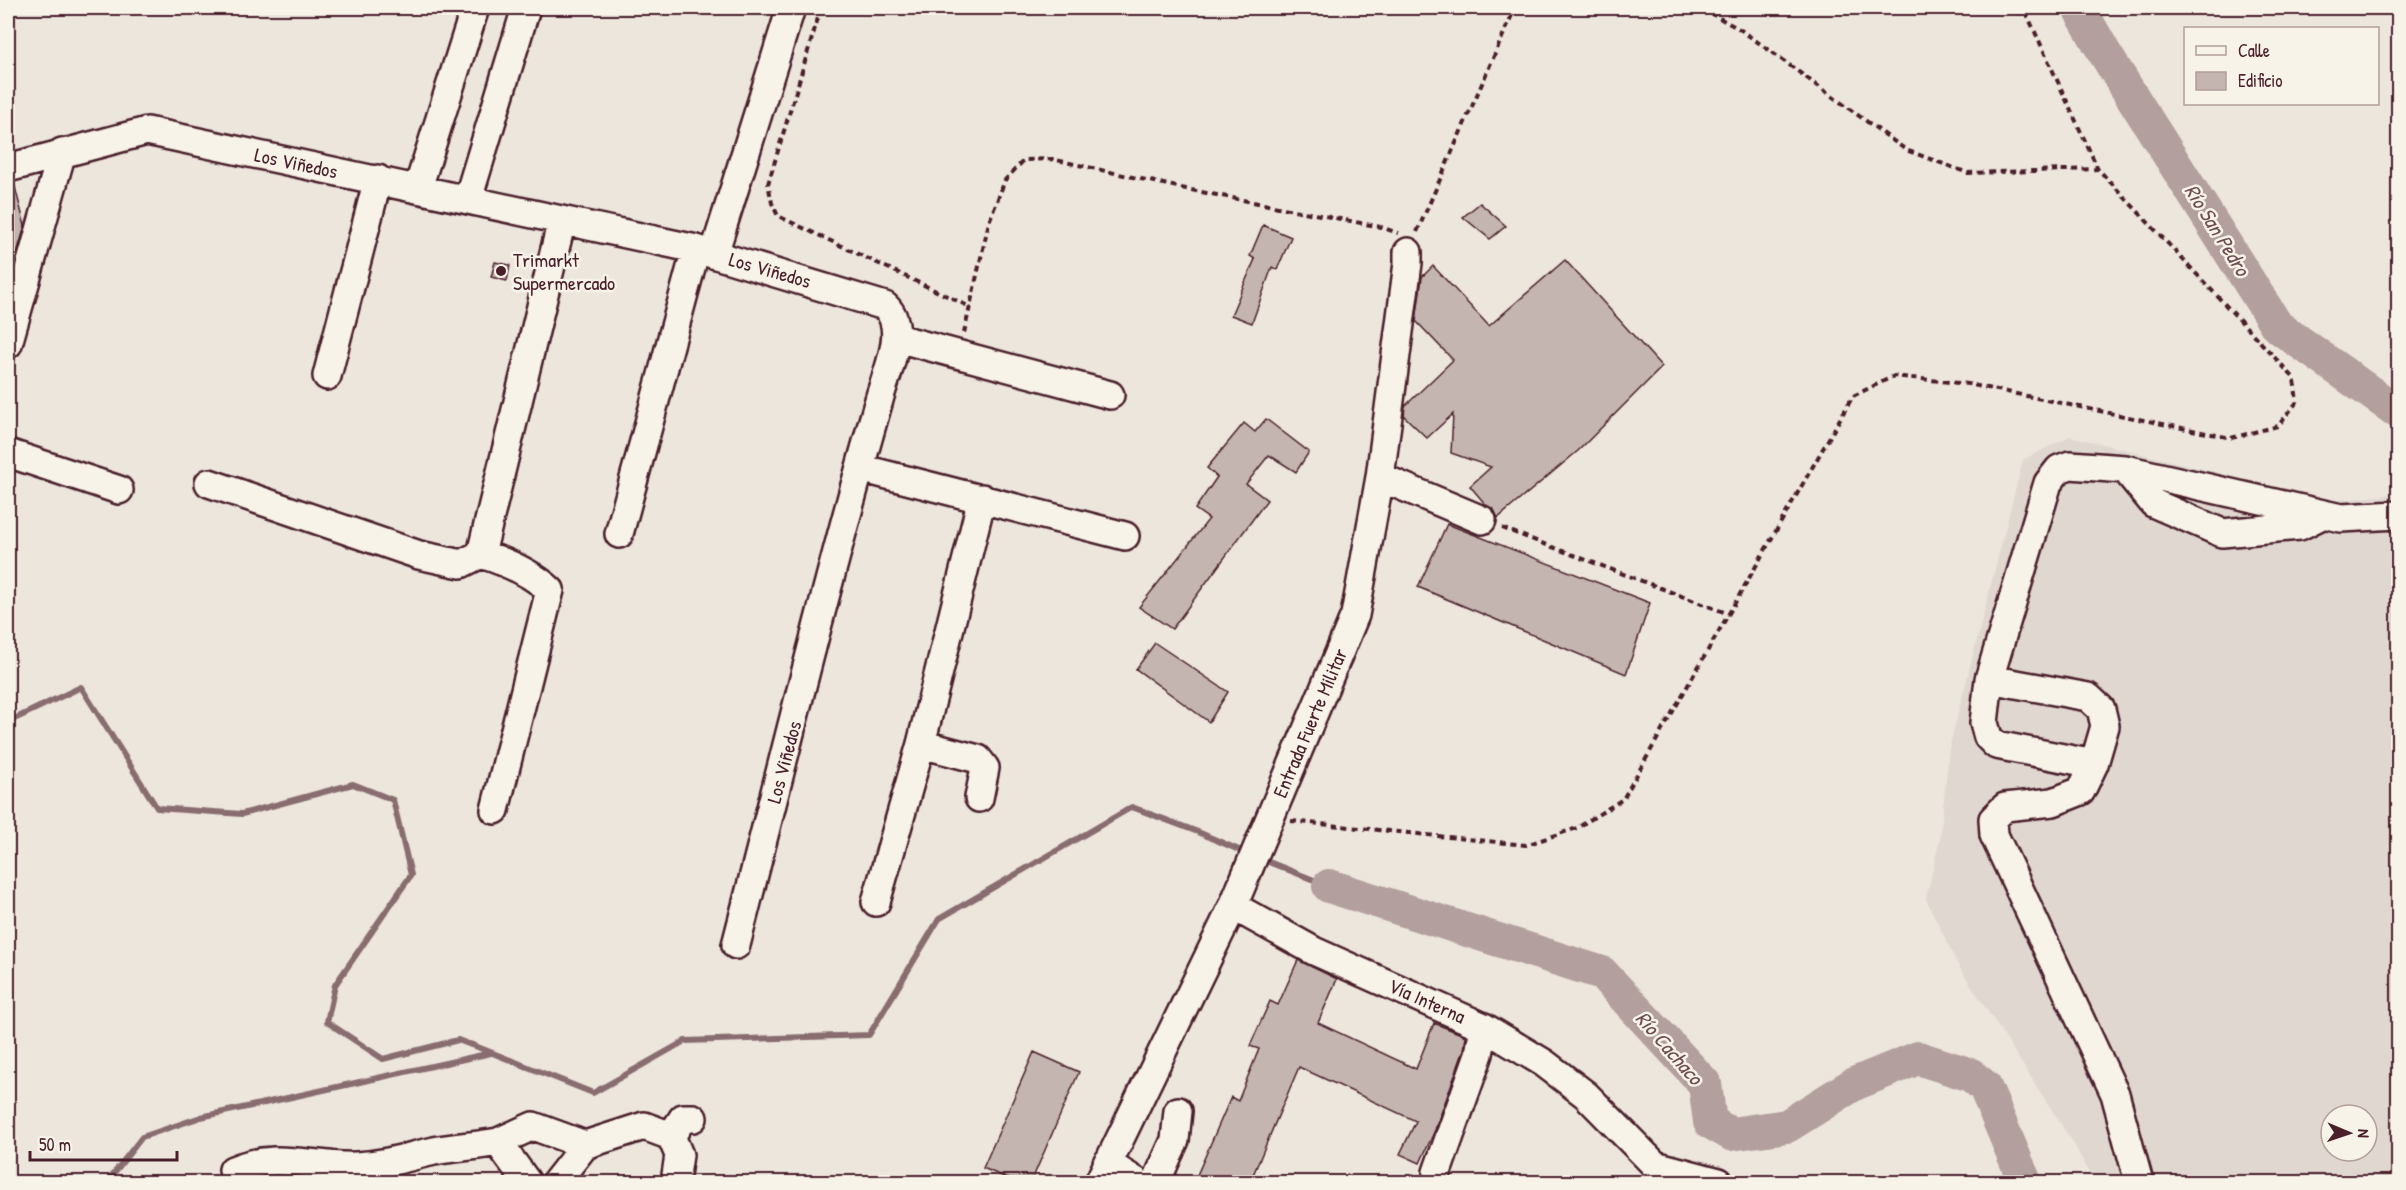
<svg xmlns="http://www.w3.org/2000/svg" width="2406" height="1190" font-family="'Patrick Hand',sans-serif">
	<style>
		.built { fill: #e0d7d0; fill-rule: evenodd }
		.water { fill: #b39f9d; stroke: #896c6f; stroke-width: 1.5 }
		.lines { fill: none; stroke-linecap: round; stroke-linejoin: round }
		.stream { stroke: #896c6f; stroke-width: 6 }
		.river { stroke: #b39f9d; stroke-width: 34 }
		.building { fill: #c4b5b0; stroke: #4a1f2b; stroke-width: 1.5 }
		.minor-casing { stroke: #4a1f2b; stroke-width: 32 }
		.path { stroke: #4a1f2b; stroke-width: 4; stroke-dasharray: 6 4.5; stroke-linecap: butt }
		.minor { stroke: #f7f3e8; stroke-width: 27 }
		.poi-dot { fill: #4a1f2b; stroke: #f7f3e8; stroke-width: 2 }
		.labels { text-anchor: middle; stroke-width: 5; stroke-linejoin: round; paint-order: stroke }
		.street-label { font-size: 20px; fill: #4a1f2b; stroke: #f7f3e8 }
		.poi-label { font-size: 20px; fill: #4a1f2b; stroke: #f7f3e8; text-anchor: start }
		.water-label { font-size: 21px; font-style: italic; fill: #6f4c53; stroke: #f7f3e8 }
	</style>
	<rect width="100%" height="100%" fill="#ece6dd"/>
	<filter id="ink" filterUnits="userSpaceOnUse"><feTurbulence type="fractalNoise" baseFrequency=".0167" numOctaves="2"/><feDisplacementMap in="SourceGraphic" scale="12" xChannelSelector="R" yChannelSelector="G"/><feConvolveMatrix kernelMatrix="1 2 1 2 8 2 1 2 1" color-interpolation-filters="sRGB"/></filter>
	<g filter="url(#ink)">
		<!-- built -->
		<path class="built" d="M2070,436L2331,501L2398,494V1182H2094L2074,1144L1958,965L1926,899L1940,838L1949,749L2023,460ZM2331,1115H2367V1151H2331Z"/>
		<!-- water -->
		<path class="water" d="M263,1171L351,1182H261Z"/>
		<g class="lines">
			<!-- stream -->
			<path class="stream" d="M8,722L81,687L157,808L242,814L353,784L393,800L411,875L335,985L327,1022L383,1059L458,1040L471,1045
				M1261,859L1329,886
				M470,1044L593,1093L685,1041L869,1035L939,919L1132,807L1198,832L1248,854
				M107,1182L142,1137L201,1117L491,1053"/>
			<!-- river -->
			<path class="river" d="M2079,8L2104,52L2277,326L2398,412
				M1329,886L1602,973L1705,1084L1710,1122L1731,1134L1787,1126L1854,1084L1918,1058L1971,1075L1985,1087L2025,1182"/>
		</g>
		<!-- building -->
		<path class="building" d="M8,183H14L25,226L17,253L8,251Z
			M1480,203L1506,226L1490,239L1463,217Z
			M1263,225L1291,237L1277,270L1272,267L1252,323L1231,315L1255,259L1250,256Z
			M1565,260L1662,367L1579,450L1498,518L1494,510L1486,505L1470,486L1491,467L1451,453L1453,414L1427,438L1404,416L1405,406L1453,360L1416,321L1422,277L1433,266L1489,326Z
			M495,262L510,265L507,281L491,277Z
			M1266,419L1309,452L1296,472L1269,455L1246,484L1267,500L1172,629L1139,607L1209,519L1195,509L1217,477L1207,468L1244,423L1255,432Z
			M1447,524L1650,603L1626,674L1418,587Z
			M1155,643L1228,692L1209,722L1136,669Z
			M1298,960L1337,979L1318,1023L1416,1069L1434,1023L1466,1036L1464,1050L1435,1130L1420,1163L1400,1154L1416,1121L1299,1067L1250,1182H1194L1231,1097L1238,1101L1259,1049L1250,1046L1270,1001L1278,1005Z
			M1034,1052L1079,1072L1031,1182H1016L983,1168Z"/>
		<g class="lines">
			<!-- minor casing -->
			<g class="minor-casing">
				<path id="minor" d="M8,168L147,131L696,249L885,306C909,328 886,373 879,400C827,580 783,763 736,945
					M418,188L475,8
					M468,199L526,8
					M714,254L791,8
					M897,338L1110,395
					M8,344L62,152
					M327,376L378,179
					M8,453L119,490
					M860,468L1125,536
					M2125,469L2153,503L2222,533L2300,526L2324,514
					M1380,477L1482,520
					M209,483L419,555L461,564L481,554C507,562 530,572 550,590L495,810
					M619,534L696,249
					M481,554L562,220
					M1989,679L2088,697L2101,709L2105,726L2094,764
					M921,744L978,759L985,768L979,798
					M876,902L921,744L982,498
					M1233,906L1314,951L1484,1027L1544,1063L1586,1095L1655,1165L1719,1182
					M671,1136L683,1118H693
					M1107,1163L1137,1182
					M233,1170C277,1151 313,1168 356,1166C384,1165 407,1157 434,1151C455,1147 477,1146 498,1142
					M1437,1172L1479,1054L1484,1027
					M527,1182L498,1142L533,1126L585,1145
					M556,1182L585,1145L644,1126L671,1136L679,1155L675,1182
					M1099,1182L1233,906L1355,615L1380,477L1408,263V252
					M1156,1182L1175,1140L1178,1111
					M2139,1182L2115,1094L1994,835L1993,819L2005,807L2053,802L2081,791L2094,764L1996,745L1988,737L1984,723L1989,679L2048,483L2059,469L2070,465L2125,469L2341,518L2398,515"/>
			</g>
			<!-- path -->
			<path class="path" d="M821,8L768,184L772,203L778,216L968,306
				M1701,8L1741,30L1906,150L1968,173L2098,169
				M1417,232L1515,8
				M964,333L989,222L1005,180L1024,160L1052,159L1186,189L1381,227L1398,233
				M1502,528L1729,614
				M1291,821L1526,845L1577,828L1623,799L1853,396L1894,376L1968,384L2231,438L2278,426L2297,402L2294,378L2098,169L2024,8"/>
			<!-- minor -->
			<use href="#minor" class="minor"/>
		</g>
	</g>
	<!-- markers -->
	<circle class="poi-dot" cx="501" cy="271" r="6"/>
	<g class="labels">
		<!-- street labels -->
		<g class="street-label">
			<text transform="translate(296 163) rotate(12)" y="7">Los Viñedos</text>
			<text transform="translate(770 270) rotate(16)" y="7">Los Viñedos</text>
			<text transform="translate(1310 723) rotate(-67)" y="7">Entrada Fuerte Militar</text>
			<text transform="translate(784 762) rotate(-75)" y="7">Los Viñedos</text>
			<text transform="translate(1427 1001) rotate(24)" y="7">Vía Interna</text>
		</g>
		<!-- poi labels -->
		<g class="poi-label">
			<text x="513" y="267">Trimarkt<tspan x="513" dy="23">Supermercado</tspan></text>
		</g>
		<!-- water labels -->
		<g class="water-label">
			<text transform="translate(2217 230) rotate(58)" y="7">Río San Pedro</text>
			<text transform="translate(1669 1048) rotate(49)" y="7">Río Cachaco</text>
		</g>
	</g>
	<!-- margin -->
	<rect width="2406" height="1190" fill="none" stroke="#f7f3e8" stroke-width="30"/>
	<rect x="15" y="15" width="2376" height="1160" fill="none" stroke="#4a1f2b" stroke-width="2" filter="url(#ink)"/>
	<!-- legend -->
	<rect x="2184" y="27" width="195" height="78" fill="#f7f3e8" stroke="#b29e9c" stroke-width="1.5"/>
	<rect x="2196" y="46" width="30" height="9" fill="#f7f3e8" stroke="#b29e9c" stroke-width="1.5"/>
	<text x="2238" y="57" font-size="18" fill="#4a1f2b">Calle</text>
	<rect x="2196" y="72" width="30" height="18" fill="#c4b5b0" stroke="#b29e9c" stroke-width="1.5"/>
	<text x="2238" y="87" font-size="18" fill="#4a1f2b">Edificio</text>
	<!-- north arrow -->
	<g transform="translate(2349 1133) rotate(92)"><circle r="28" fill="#f7f3e8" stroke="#b29e9c" stroke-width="1.5"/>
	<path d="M0-4.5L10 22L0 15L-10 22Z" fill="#4a1f2b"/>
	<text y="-9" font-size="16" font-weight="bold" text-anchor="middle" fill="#4a1f2b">N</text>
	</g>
	<!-- scale -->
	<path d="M30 1151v9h147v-9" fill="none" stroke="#4a1f2b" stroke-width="3"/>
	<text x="39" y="1151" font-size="18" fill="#4a1f2b" stroke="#f7f3e8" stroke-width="4.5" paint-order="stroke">50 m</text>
</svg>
